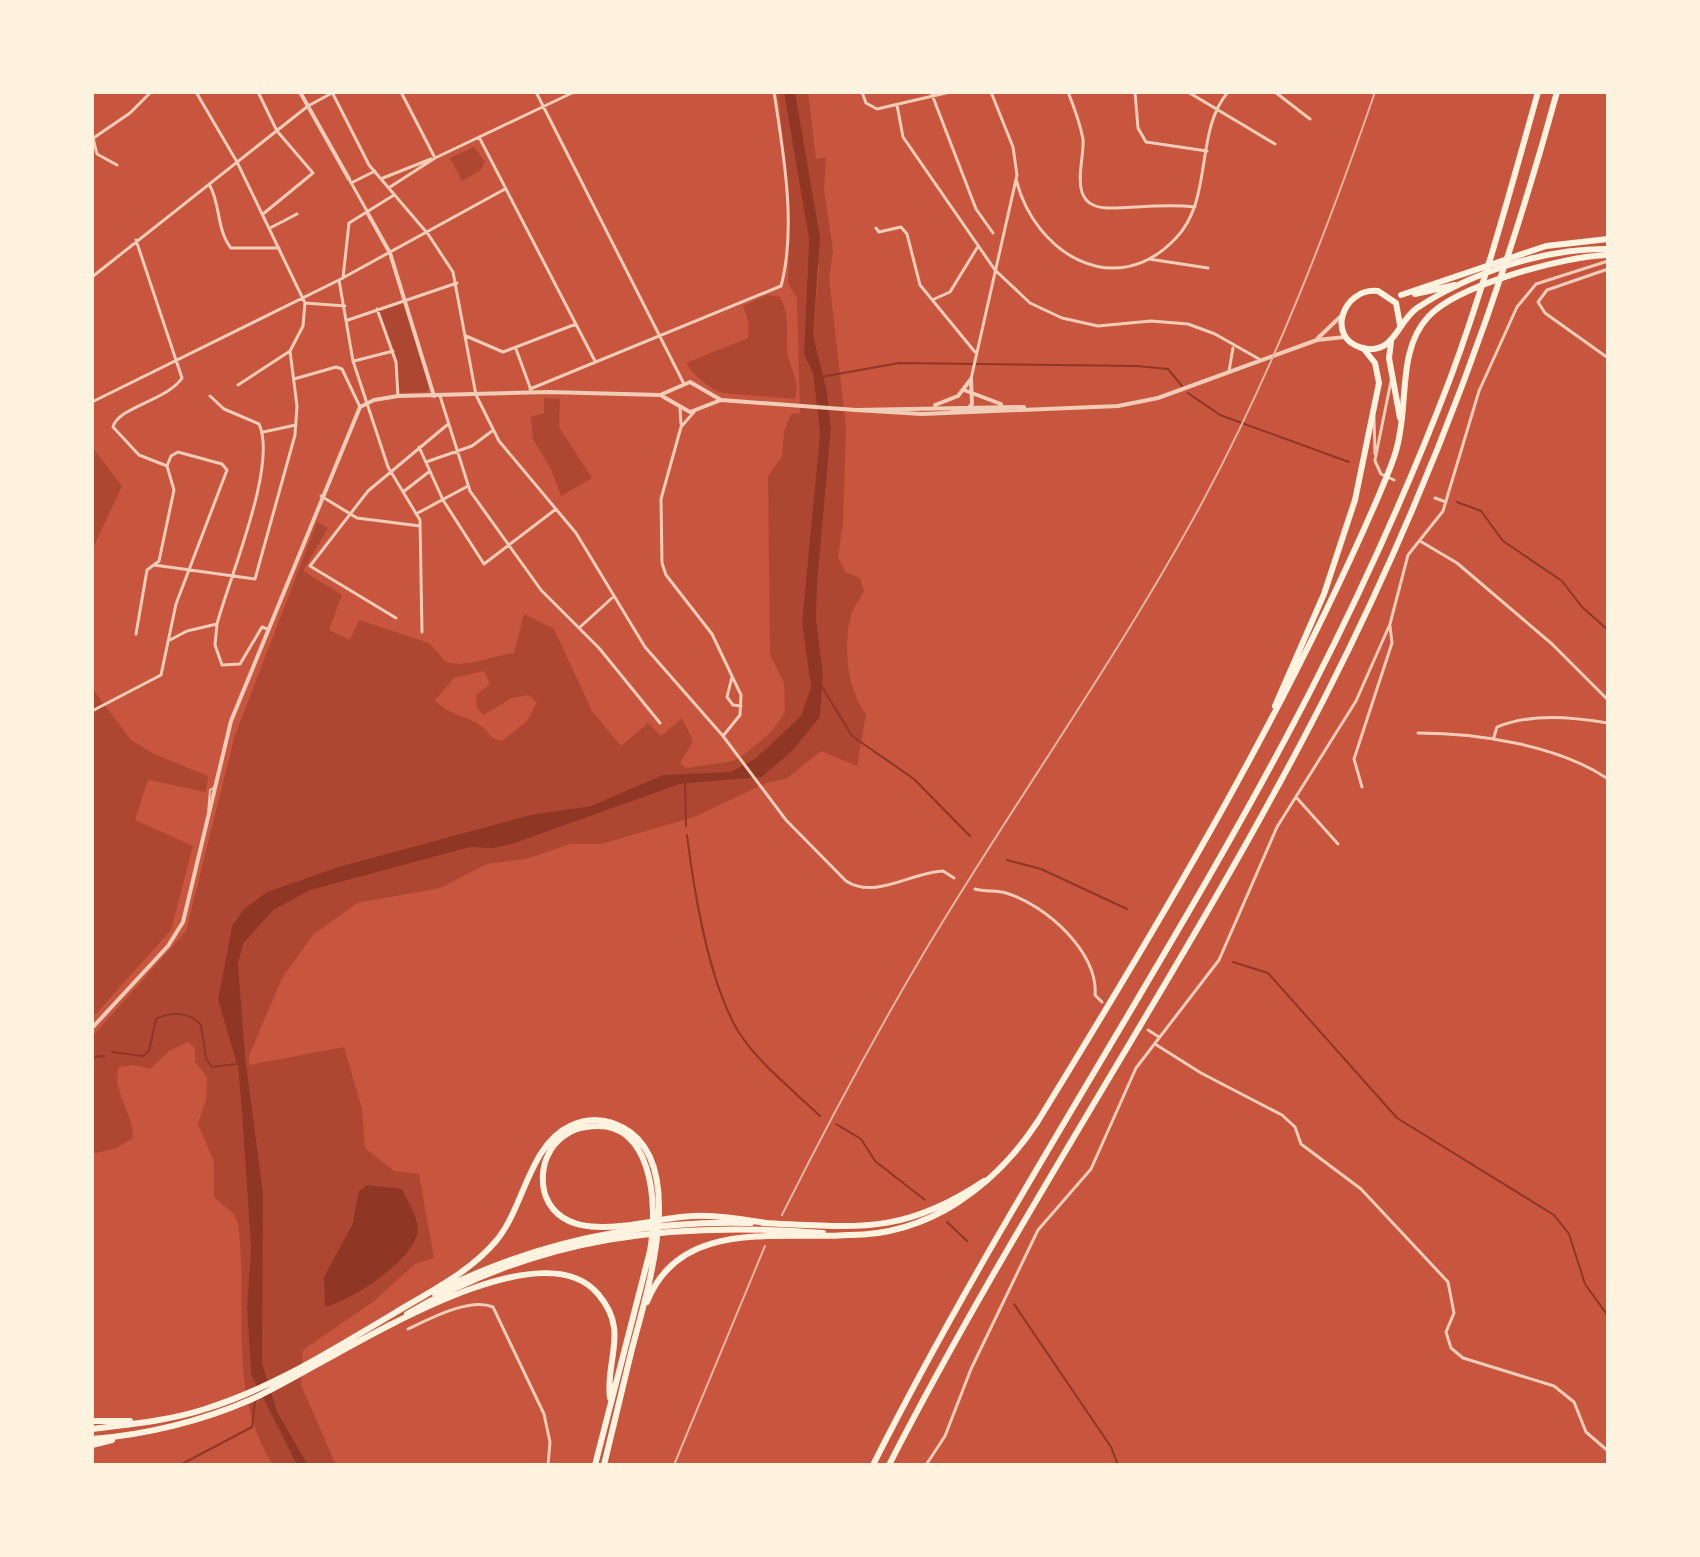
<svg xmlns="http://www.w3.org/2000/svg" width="1700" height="1557" font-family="'Space Grotesk',sans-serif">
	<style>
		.green { fill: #ae4732; fill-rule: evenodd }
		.water { fill: #8f3625 }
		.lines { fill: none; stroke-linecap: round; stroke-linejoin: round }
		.stream { stroke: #8f3625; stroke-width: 2 }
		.service { stroke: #f1ccb7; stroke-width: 2 }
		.pedestrian { stroke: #f1ccb7; stroke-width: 3 }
		.minor { stroke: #f1ccb7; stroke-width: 3 }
		.tertiary { stroke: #f1ccb7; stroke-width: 4 }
		.primary { stroke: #fff3e0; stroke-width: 6 }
		.trunk { stroke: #fff3e0; stroke-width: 6 }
		.motorway { stroke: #fff3e0; stroke-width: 6 }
		.rail { stroke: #e9b49f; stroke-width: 2 }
	</style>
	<rect width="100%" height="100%" fill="#c8553d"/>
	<!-- green -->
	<path class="green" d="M778,92H784L809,239L804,355L813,373L820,433L802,623L811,687L801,716L756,758L731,772L663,776L591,806L530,815L338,867L267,892L244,909L232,926L218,1000L238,1068L242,1113L251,1249L247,1307L251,1374L297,1465H273C226,1392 249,1305 238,1224L234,1214L214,1197V1162L198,1124L206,1099L207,1077L195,1062V1048L188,1042L169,1051L150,1069L134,1065L119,1067C111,1091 134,1113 133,1138L116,1148L92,1154V1037L186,931L235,735L317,522L328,528L303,571L342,595L329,630L350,640L359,620L429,643L446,662C469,668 491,656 514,653L524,614L554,629L592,711L621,746L648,723L661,736L682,718L693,741L680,763L686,768L733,761L745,754L771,732L785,713L784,683L770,654L768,476L782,456L784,432L791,414L800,413L797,298L788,283L790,207ZM484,671L490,684L476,695L477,708L483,715L512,698L528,695L537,702L527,721L502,741C489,739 490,732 481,726C470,717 446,714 435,700L454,678Z
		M795,92H808L816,159L826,157L824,190L833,250L829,278L846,428L843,524L838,557L845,572L860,578L864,591C861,599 855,604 852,612C842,643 847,690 866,715L857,766L821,751L786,779L766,783L694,817L601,844H570L526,859L487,864L440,888L357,903L313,935L282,978L249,1056V1065L344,1047L362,1109L365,1148L394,1171L419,1174L434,1258L415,1264L374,1301L303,1350L301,1385L336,1465H308L277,1410L262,1363L238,963C245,938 258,919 280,904C313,881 428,851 470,847C484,845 497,848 512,844L680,784L762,777L793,750L820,717L823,673L816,620L817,585L831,429L827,392L813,335L819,268ZM367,1186L402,1189L408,1203L394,1266L352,1293C349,1252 344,1222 367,1186Z
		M474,147L485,162L481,170L462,181L450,158Z
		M767,295L780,297C790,316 786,328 787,349C788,368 801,379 795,399L722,393C709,388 693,375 686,363L748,338L749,324L743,306Z
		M404,302L430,386L427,392L398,393L395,353L379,310Z
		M544,398L560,399L559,427L592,478L561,496L552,471L533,439L531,417L544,413Z
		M92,447L122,486L92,550Z
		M92,688L131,740L154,754L208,776L206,792L148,780L135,820L193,846L171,930L93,1017Z"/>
	<!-- water -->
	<path class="water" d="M784,92H795L820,238L813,335L827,392L831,429L817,585L816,620L823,673L820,717L793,750L762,777L680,784L512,844L492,848L470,847L310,890L273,910L244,943L238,963L245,1057L263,1193L262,1363L277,1411L308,1465H297L251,1374L247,1307L251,1249L242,1113L238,1068L218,1000L232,926L244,909L267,892L338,867L530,815L591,806L663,775L731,772L756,758L801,716L811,687L802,623L820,433L813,373L804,355L809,239Z
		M367,1185L402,1189C407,1201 418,1216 418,1230C416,1259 351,1301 325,1307L324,1277L352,1225L359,1191Z"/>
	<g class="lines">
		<!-- stream -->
		<path class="stream" d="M821,377L899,363L1137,366L1168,369L1182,386
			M1188,393L1220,415L1349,462
			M1457,502L1481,511L1503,541L1562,581L1582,607L1608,630
			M821,685L852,736L914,779L970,836
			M685,783L686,826
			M687,835C694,892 709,982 738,1031C758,1063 793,1090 820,1116
			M1007,860L1041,869L1127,909
			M1233,962L1268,973L1397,1118L1554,1215L1569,1234L1585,1284L1608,1316
			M112,1052L143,1056L149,1051L156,1019C170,1011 190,1012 201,1025L206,1059L212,1067L236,1064
			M92,1057L104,1056
			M836,1124L861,1139L875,1161L925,1200
			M947,1222L967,1241
			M1014,1304L1111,1447L1118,1465
			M180,1465L252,1427L255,1401"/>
		<!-- service -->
		<path class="service" d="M208,813L210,790L215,787"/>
		<!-- pedestrian -->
		<path class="pedestrian" d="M308,106L332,93"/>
		<!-- minor -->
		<path class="minor" d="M258,92L277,131L313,173L263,214
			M332,92L369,165L428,234L453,272L476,395L499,441L576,533L645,647L723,736L786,820L846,881C875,900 912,872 943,871L954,878
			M401,92L435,158
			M536,92L684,384
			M862,92L866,103L877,109L950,92
			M931,92L976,209L993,233
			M1068,92C1074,107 1080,123 1083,139C1085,162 1065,208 1109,208C1139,208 1165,203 1195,207
			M1135,92L1138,128L1146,142L1207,151
			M1188,92L1275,144
			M1275,92L1310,119
			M897,105L903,137L995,270L1030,303L1062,318L1098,326L1151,321L1188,324L1215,334L1259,359
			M92,134L97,154L117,165
			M479,137L595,361
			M92,139L130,113L151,92
			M383,178L431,159
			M349,179L367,211
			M1016,179C1034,253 1115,303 1176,238C1214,198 1194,132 1228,92
			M351,183L375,171
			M209,184C221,204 216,229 231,248H279
			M390,187L435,158L574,92
			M270,228L297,214
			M876,228L879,232L901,227L907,234L920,285L975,352
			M136,240L182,378C168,400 118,407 113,427L139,455L167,466
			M1149,259L1208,268
			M1608,269L1547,290L1538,302L1545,313L1608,358
			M92,277L308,106
			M343,278L349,223L394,195
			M339,280L353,361L388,467L420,520L422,632
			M932,300L950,292L977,248
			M305,303L345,306
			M377,309L396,362L398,396
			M348,320L457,283
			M466,336L503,352L576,324
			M516,349L531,390
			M354,361L393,351
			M1229,371L1233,348
			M294,379L336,367L342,369L360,407
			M971,379L1017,175L1013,147L991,92
			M238,385L290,351
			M530,389L781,286C797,227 783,151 774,92
			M210,396L224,409L259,424C278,465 229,578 217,624L215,645L222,665L240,664L262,627L267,629
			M440,396L470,491L541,590L599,648L660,723
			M92,402L339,280L505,189
			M680,408L681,424
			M694,412L681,427L661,499L662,563L666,575L712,634L741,695L740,715L723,736
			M1374,417L1375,454
			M263,432L296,425
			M419,447L443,500L484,564L556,509
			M1375,460L1391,381
			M1375,461L1381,474L1394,480
			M426,462L472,446L492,431
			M403,492L430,471
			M321,496L357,518L420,526
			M1435,498L1446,502
			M416,514L468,486
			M1420,541L1457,563L1552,644L1608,700
			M154,565L255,579L295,435L297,406L290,351L303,326L305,303L237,162L196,92
			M396,618L310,566L368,491L447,425
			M579,628L612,598
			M168,641L187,631L217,624
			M732,677L727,697L733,705L741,706
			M92,711L161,675L176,604L227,470L222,464L178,452L171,456L167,466L174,490L159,561L147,570L136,634
			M1418,733C1477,733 1558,745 1608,779
			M1494,737L1497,727C1532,713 1571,717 1608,723
			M1362,787L1354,759L1392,643L1390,626
			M1296,797L1338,844
			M975,889C986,892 996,890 1006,893C1046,905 1099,953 1095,995L1102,1002
			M1148,1030L1159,1037
			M1155,1044L1201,1073L1282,1115L1295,1127L1301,1144L1361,1189L1448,1282L1454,1313L1446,1332L1451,1348L1463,1358L1554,1386L1574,1402L1586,1432L1608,1451
			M408,1329C429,1319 470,1297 493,1307L544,1414L550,1442L548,1465
			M926,1465L945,1436L971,1369L1038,1230L1091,1169L1136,1068L1219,960L1277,827L1356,701L1390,624L1408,555L1443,511L1479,391L1517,307L1536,284L1608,261"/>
		<!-- tertiary -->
		<path class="tertiary" d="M300,92L349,179
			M367,212L390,253L434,396
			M1318,338L1340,317
			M964,390L1001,404
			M662,396L690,412L721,400L856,410L1024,407
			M935,405L958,396L971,379
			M856,410L922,414L1118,406L1158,398L1317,340L1345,337
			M952,410H967L972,404L971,379
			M92,1028L168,946L183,922L231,721L360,407L374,400L398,396L549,392L660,395L690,382L721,400"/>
		<!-- primary -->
		<path class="primary" d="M1415,294L1455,285
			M1401,295L1546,246L1608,239
			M1400,325L1396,303L1378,291C1343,287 1325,338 1362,348C1394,356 1397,322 1417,308C1470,273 1545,248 1608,249
			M1391,342L1389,358L1400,418"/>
		<!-- trunk -->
		<path class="trunk" d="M1275,706L1324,594L1355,500L1379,383L1375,363L1363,348
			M763,1223C856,1227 902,1236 984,1181
			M847,1235C928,1236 995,1187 1038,1121C1162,919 1285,713 1379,495C1387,475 1397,455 1400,432C1407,395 1400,347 1428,317C1457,285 1565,256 1608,255
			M434,1293C534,1242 639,1220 751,1223
			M407,1314C539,1236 673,1221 823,1233"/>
		<!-- motorway -->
		<path class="motorway" d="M647,1302C680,1218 777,1240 850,1235
			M92,1421H130
			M92,1429C130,1424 168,1421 205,1409C273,1388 332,1350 393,1314C429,1292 469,1273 496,1241C524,1208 529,1145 570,1126C587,1118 606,1118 622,1127C691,1163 645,1297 631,1353C622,1391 613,1428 604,1465
			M92,1439C145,1435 202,1421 250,1400C318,1371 534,1218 598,1294C630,1331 605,1359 610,1398
			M92,1445L112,1440
			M595,1465L650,1251C658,1207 654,1115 586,1127C570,1129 555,1140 548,1155C542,1167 541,1184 546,1197C568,1250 651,1217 693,1216C718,1215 741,1219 766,1223
			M873,1465C1007,1199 1176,953 1312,688C1363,588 1410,484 1450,379C1485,285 1511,188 1538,92
			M889,1465C1024,1202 1192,958 1326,695C1424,502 1500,301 1557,92"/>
		<!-- rail -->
		<path class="rail" d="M782,1215C827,1125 874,1037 925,951C1016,799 1120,655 1204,499C1274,368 1327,231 1375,92
			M674,1465L765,1246"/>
	</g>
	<!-- border -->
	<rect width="1700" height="1557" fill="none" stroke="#fff3e0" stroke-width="188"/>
</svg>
